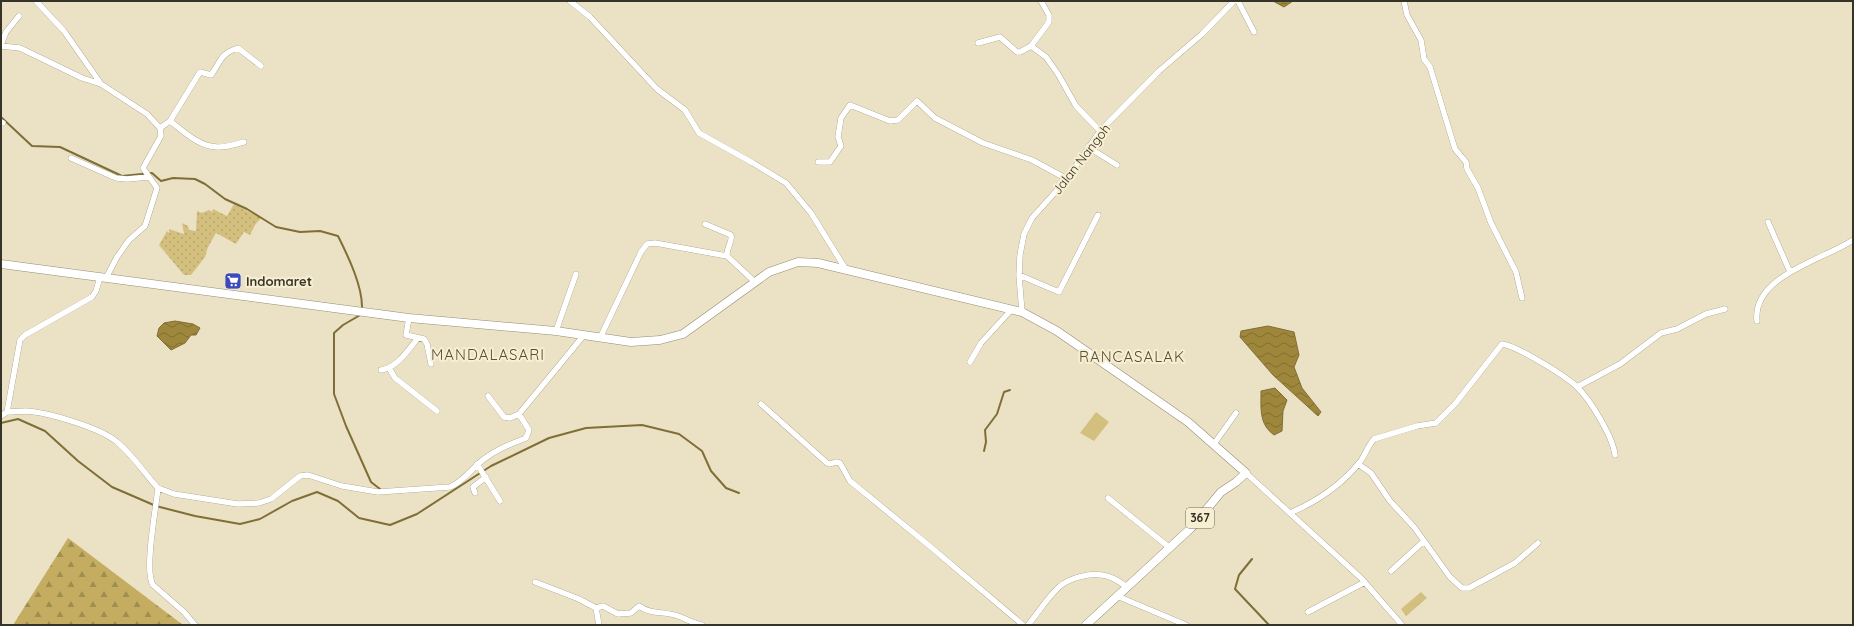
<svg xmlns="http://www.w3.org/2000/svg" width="1854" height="626" font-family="Quicksand,sans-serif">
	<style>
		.grass { fill: url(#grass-dots) }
		.forest { fill: url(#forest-firs) }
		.park { fill: url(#park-tufts) }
		.garden { fill: #d4c07e }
		.water { fill: url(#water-waves); stroke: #7f6e35 }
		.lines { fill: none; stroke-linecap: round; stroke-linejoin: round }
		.stream { stroke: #7f6e35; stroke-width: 2 }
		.street-casing { stroke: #948c72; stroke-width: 6 }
		.primary-casing { stroke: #948c72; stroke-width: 9 }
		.street { stroke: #fff; stroke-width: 5.5 }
		.primary { stroke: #fff; stroke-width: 8 }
		.labels { text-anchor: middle; stroke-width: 4; stroke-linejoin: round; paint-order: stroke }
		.shield { fill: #f8efd3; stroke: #706b5b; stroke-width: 1 }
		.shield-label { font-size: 12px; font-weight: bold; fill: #363328 }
		.street-label { font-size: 13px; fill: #363328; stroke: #f8efd3 }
		.poi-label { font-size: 13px; font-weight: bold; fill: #363328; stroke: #f8efd3; text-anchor: start }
		.quarter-label { font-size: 15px; letter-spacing: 1px; fill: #575038; stroke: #f8efd3 }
	</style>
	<defs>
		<pattern id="grass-dots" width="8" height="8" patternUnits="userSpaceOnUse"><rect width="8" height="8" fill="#d4c07e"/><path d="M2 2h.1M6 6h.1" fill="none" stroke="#b7a56d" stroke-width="1.8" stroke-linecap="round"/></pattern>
		<pattern id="forest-firs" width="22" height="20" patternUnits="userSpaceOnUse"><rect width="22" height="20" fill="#c4ad61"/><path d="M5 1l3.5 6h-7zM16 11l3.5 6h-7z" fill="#a08d50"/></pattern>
		<pattern id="park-tufts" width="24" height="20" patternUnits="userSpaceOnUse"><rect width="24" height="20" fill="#d4c07e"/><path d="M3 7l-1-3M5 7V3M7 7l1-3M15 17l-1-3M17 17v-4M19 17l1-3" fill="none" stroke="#b7a56d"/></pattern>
		<pattern id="water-waves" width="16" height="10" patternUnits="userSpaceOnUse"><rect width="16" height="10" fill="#9e873b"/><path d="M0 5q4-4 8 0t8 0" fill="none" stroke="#826f32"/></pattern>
	</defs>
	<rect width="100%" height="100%" fill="#ebe2c6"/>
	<!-- grass -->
	<path class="grass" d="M234,204L261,218L255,225L250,235L244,232L236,244L216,233L208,247L205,257L191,275H184L159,245L167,231L169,233V229L184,234L182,223L188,226L189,230L196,231L197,211L202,213L209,210L212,212L213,209L227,216Z"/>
	<!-- forest -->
	<path class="forest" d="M68,538L183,625H13Z"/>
	<!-- park -->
	<path class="park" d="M1421,592L1427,598L1406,616L1401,609Z"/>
	<!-- garden -->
	<path class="garden" d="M1096,412L1109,422L1094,441L1080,433Z"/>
	<!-- water -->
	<path class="water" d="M1273,1H1293L1284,7Z
		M175,321L193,324L200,328L196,335H191L185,343L171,350L157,336L159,328L164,323Z
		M1268,326L1294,332L1299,355L1294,367L1302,388L1321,412L1318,416L1273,375L1240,337L1241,331Z
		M1275,388L1287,400L1283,411L1282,431L1274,435C1259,424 1261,409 1261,391Z"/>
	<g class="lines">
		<!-- stream -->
		<path class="stream" d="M1,117L32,146L60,147L122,176L152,173L161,181L173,178L195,179L205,184L225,199L247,209L276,227L300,232L320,231L338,236C348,256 363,287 362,309
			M362,314L343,325L334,333V394L346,426L371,482L380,489
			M1,423L18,419L45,431L78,461L112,487L156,506L195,516L240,524L260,519L292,501L317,492L338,501L359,518L390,525L417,514L491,466L549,438L586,428L642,425L679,434L702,451L711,471L726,488L739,493
			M984,451L986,442L985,430L997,414L1004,392L1010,390
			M1252,559L1239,575L1235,589L1269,625"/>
		<!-- street casing -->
		<g class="street-casing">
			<path id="street" d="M36,1L64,31L101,84L147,114L160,128L161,136L143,168L157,188L145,226L129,240L117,257L106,278
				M570,1L590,17L657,89L685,110L699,133L753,163L786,183L811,213L845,268
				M1238,1L1254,32
				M1404,1L1407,15L1421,40L1424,59L1430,67L1455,149L1466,162L1467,169L1478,188L1491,223L1516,272L1522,298
				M978,43L1000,37L1017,52H1020L1031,46L1046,57L1058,74L1076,106L1100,131
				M1,45L6,32L19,16
				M1,46L20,48L82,78L101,84
				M1031,46L1049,22V15L1041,1
				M170,121C184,132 201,148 219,147C228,147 236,144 244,142
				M1,122L3,123
				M160,128L170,121L200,72L211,75C221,62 219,54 238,48L261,66
				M1088,147L1117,165
				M71,158L116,178L127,179L149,177
				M818,162H830L841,146L838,137L841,118L850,105L890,121L898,120L917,101L935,118L983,143L1032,160L1067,179
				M1768,222L1790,272
				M705,224L731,235C733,241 726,248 727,256L755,282
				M1019,275L1059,292L1098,215
				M1022,312L1019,275L1020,255L1024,234L1032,218L1067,179L1100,131L1159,71L1202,34L1234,1
				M409,318L406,335L424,339L427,344L431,364
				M1757,321C1752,276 1823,260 1853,240
				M556,331L576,274
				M600,338L641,252L647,244L655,243L727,256
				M970,362L981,343L1012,309
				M389,368L395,378L437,411
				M381,370C397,368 408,350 418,338
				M1577,387L1620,364L1661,333L1677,329L1706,314L1725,309
				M761,404L827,463L830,464L836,462L840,463L850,481L926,543L1023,625
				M7,412C13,412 19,411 25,411C47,412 101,428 117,442C133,455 144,473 158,488C156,508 144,571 153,585L184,612L195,625
				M519,414L584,335
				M1,416L7,412L20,340L25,335L92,297L96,291L100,277
				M1214,444L1236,413
				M477,464L500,501
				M1358,464L1371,473L1390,501L1414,527L1450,577L1462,588H1469L1515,563L1538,543
				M1246,473L1361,578L1402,625
				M158,488L174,494L238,504L259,503L271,499L300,476L308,475L342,486L378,492L450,487C463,482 472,468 484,459C497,449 511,444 526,438L529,430L519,414L510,418L504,417L488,396
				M475,493L473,487L486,477
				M1108,498L1170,548
				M1290,513C1316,502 1342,484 1360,462C1365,455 1368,446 1374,439L1417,426L1436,423L1455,404L1502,344C1517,346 1564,375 1576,386C1590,399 1613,437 1615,455
				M1391,571L1424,541
				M535,582L579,599L596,608L603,606L618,614L631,613L639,606C651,615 665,611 678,616C686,619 693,623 702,625
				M1117,596L1186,625
				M596,608L599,625
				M1308,612L1365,582
				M1028,625C1038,613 1047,598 1059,587C1069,578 1089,573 1102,575C1112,576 1120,582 1127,587"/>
		</g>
		<!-- primary casing -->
		<g class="primary-casing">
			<path id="primary" d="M1,264L409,318L556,331L631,342L660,340L683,334L769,272L798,262L818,263L1022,312L1057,331L1188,422L1246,473L1236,482L1221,492L1191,528L1086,625"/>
		</g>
		<!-- street -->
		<use href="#street" class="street"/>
		<!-- primary -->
		<use href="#primary" class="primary"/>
	</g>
	<!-- icons -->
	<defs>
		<g id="supermarket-square" transform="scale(0.9)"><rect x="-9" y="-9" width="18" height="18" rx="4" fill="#3d4abd" stroke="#f8efd3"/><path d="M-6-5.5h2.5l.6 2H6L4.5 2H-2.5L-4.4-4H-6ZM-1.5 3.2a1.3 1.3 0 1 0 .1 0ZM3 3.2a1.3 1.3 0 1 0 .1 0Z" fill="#fff"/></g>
	</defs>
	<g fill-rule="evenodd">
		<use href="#supermarket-square" x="233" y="281"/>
	</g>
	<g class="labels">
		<!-- shield labels -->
		<rect class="shield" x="1186" y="508" width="28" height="20" rx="3"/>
		<g class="shield-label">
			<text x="1200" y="522">367</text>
		</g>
		<!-- street labels -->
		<g class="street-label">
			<text transform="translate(1081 159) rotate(-52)" y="5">Jalan Nangoh</text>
		</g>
		<!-- poi labels -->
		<g class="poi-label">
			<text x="246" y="286">Indomaret</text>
		</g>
		<!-- quarter labels -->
		<g class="quarter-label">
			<text x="488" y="360">MANDALASARI</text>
			<text x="1132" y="362">RANCASALAK</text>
		</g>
	</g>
	<!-- border -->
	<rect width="1854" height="626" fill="none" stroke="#363328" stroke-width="4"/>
</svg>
